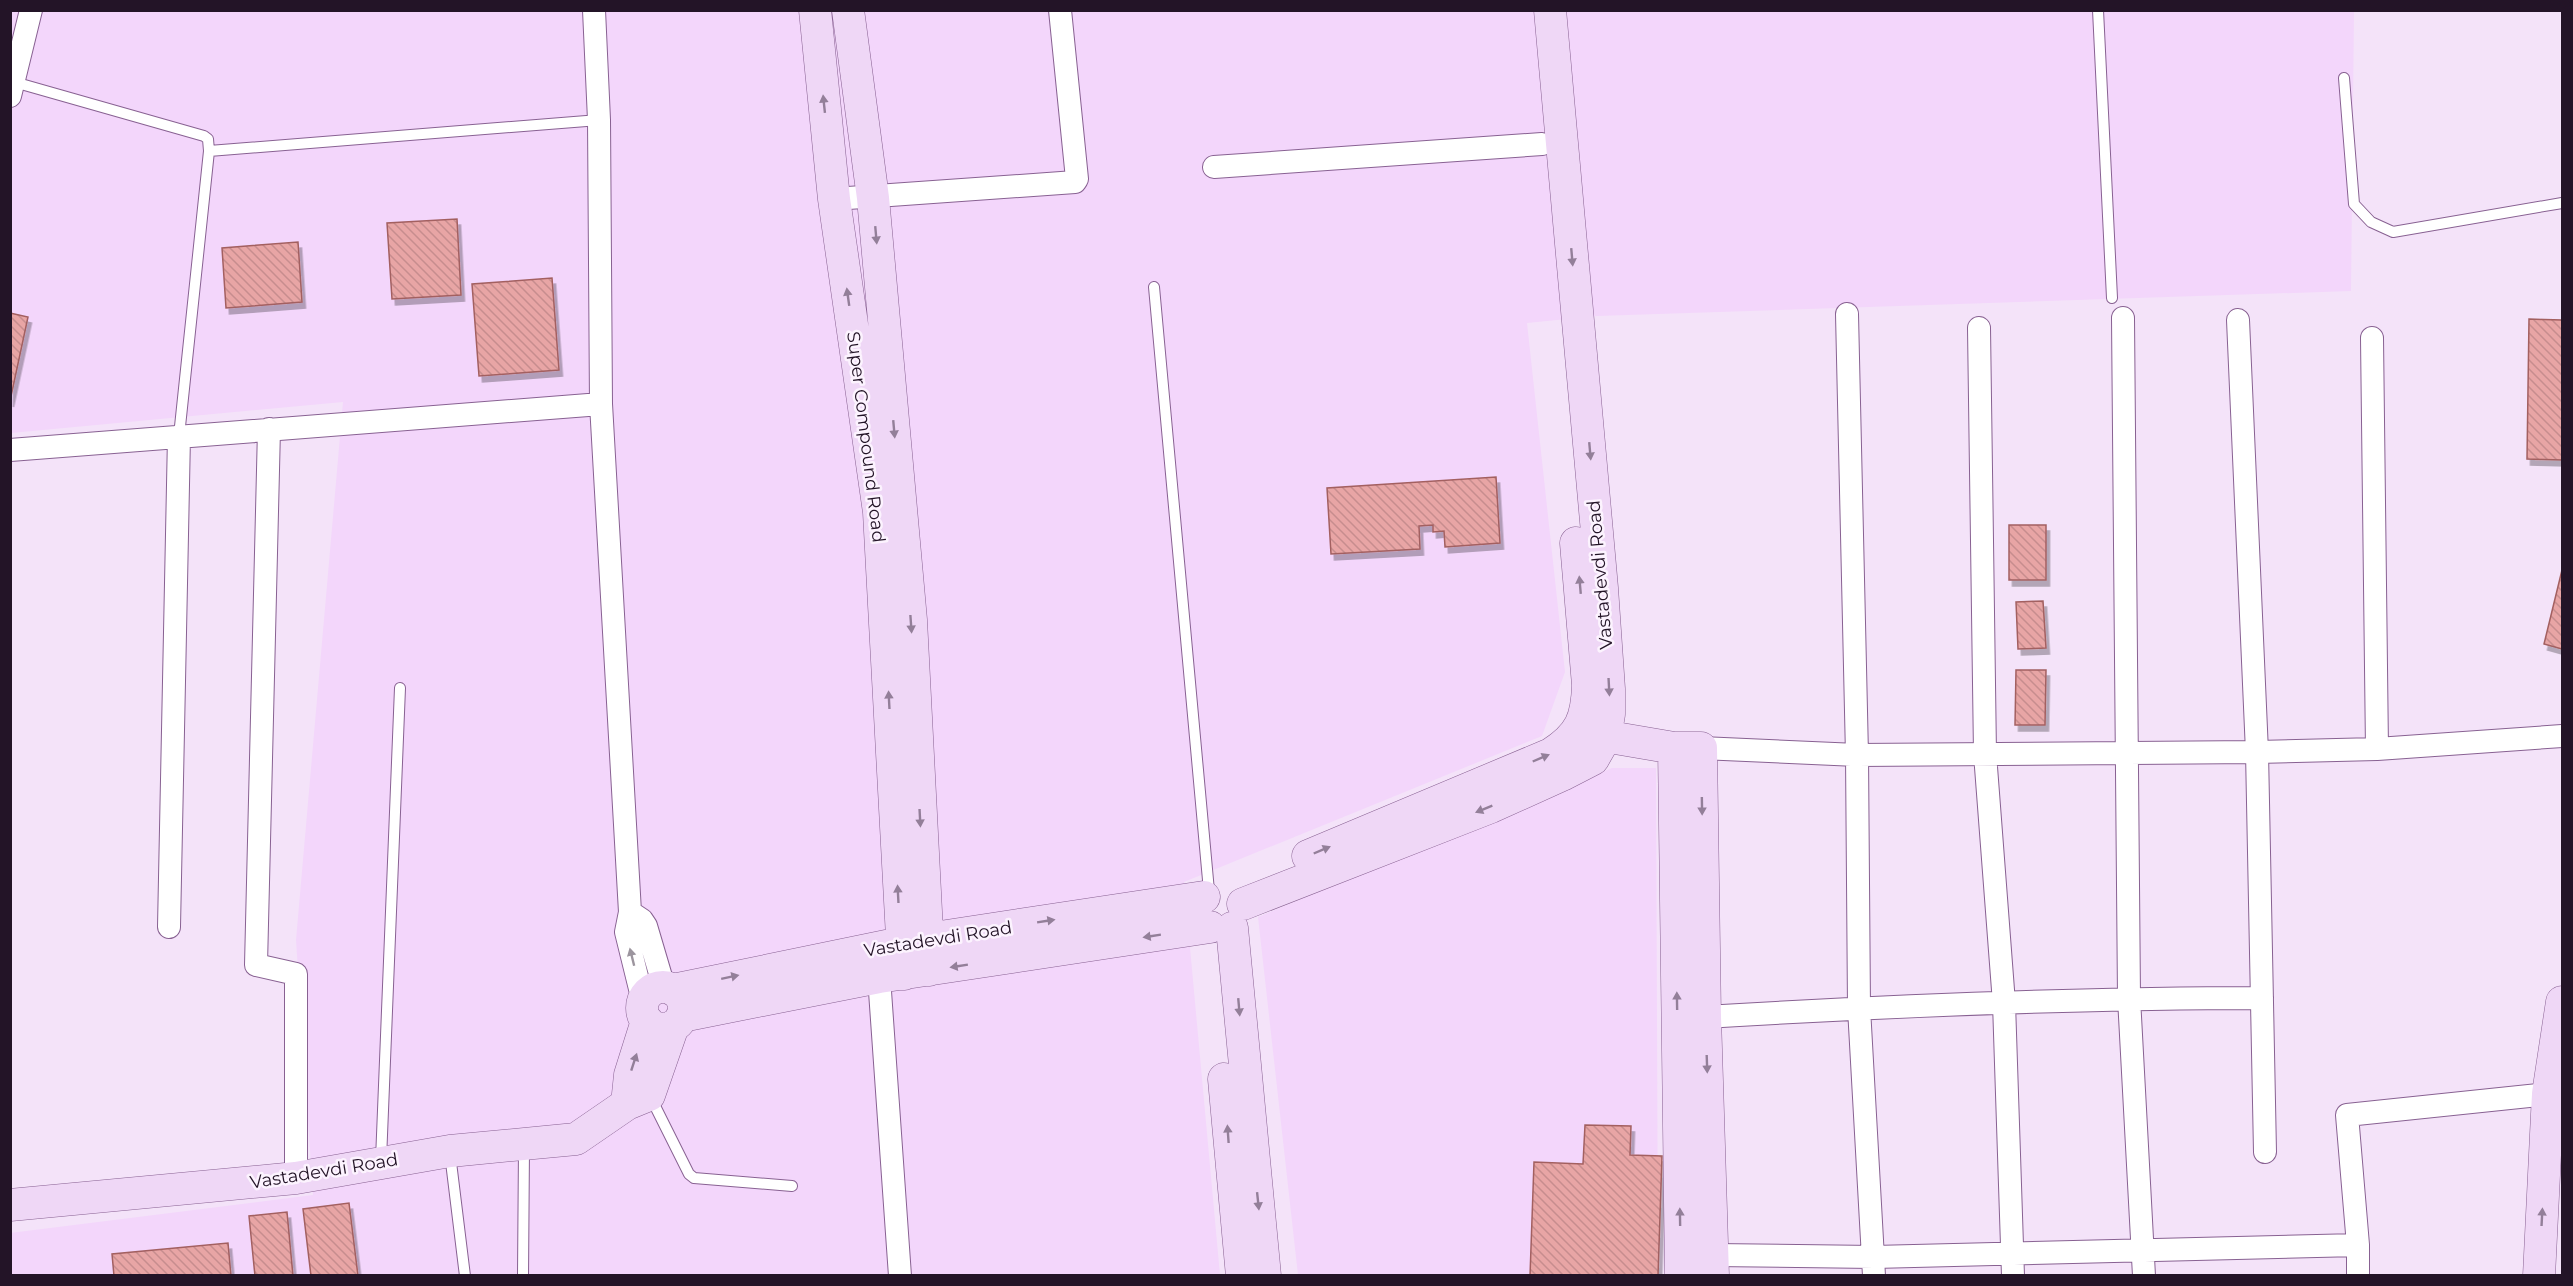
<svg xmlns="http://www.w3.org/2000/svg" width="2573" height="1286" font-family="Montserrat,sans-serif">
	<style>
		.built { fill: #f3d6fb }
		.building { fill: url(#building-back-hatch); stroke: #a36061; stroke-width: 1.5; filter: url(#shadow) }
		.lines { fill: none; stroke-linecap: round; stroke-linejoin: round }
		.lane-casing { stroke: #886192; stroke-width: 12 }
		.street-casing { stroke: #886192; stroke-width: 24 }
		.secondary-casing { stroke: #886192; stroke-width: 33 }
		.lane { stroke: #fff; stroke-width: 10 }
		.street { stroke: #fff; stroke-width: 22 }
		.secondary { stroke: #efd7f6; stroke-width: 32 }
		.oneway { fill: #937f99 }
		.oneway2 { fill: #9c959e }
		.labels { text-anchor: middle; stroke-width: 5; stroke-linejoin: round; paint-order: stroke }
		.street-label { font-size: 18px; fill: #231427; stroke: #fcf3fe }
	</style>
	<defs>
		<pattern id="building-back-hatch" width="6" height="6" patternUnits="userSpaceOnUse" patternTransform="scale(1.5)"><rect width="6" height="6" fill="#e8a5a5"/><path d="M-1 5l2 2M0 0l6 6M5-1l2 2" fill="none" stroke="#c78d8e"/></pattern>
		<filter id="shadow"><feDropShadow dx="3.5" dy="6" stdDeviation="0" flood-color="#0004"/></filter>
	</defs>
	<rect width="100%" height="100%" fill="#f4e3f9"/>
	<!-- built -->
	<path class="built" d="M11,11H2354L2351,291L1597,316L1527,323L1565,672L1542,736L1184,882L1220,1275L11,1276L10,1233L313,1195L296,940L343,402L11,433Z
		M1612,768H1656L1658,1275H1298L1258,917Z"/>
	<!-- building -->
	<path class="building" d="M457,219L461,295L392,299L387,223Z
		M298,242L302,302L226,308L222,248Z
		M552,278L559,370L479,376L472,284Z
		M10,313L28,317L10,401Z
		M2529,319L2562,320V460L2527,459Z
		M1496,477L1500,543L1445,547L1444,531L1433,532V525L1419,526L1420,549L1331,554L1327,488Z
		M2009,525H2046V580H2009Z
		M2562,570V649L2544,644Z
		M2043,601L2046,648L2018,649L2016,602Z
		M2016,670H2046L2045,725H2015Z
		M1585,1125L1631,1126L1630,1155L1662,1156L1658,1276H1530L1534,1162L1583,1164Z
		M349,1203L358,1276H311L303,1209Z
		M287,1212L293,1276H255L249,1216Z
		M228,1243L231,1276H114L112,1254Z"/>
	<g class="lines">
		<!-- lane casing -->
		<g class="lane-casing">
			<path id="lane" d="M2098,10L2112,298
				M2344,78L2354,204L2371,222L2393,232L2562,203
				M14,82L204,136L208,139L209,151L179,436
				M209,151L599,120
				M1154,287L1209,891
				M651,1098L689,1174L694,1178L792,1186
				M450,1154L465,1276
				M381,1160L400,688
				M523,1276L524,1147"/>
		</g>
		<!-- street casing -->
		<g class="street-casing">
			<path id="street" d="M594,10L599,120L601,404L630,912L626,932L643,1001
				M10,96L31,10
				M1214,167L1542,144
				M834,199L1075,182L1077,179L1060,10
				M1847,314L1857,755L1859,1008L1874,1276
				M2123,318L2129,998L2144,1276
				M2238,320L2257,752L2265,1152
				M1979,328L1985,754L2004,1003L2013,1276
				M2372,338L2377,749
				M269,429L256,965L296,974V1178
				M10,450L601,404
				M1701,748L1857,755L2257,752L2377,749L2562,736
				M630,912L642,920L646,926L664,987
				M169,927L179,436
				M879,977L900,1276
				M1705,1017C1890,1006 2076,998 2262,998
				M1713,1255L1874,1257L2358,1245
				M2358,1276V1245L2347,1115L2548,1094"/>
		</g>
		<!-- secondary casing -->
		<g class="secondary-casing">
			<path id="secondary" d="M815,10L834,199L879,512L904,974
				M848,10L873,198L911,620L929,970
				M1586,733L1674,748H1701L1705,1017L1713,1276
				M1674,748L1681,1276
				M1308,856L1551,754C1581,735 1587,718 1588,685L1576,543
				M1243,904L1491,807L1562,775L1593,759L1605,738L1609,714V689L1602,588L1550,10
				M1232,928L1265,1276
				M642 1008a21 21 0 1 1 42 0a21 21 0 1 1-42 0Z
				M673,990L901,943L1204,897
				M682,1016L879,977L1210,927
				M1224,1079L1242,1276
				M627,1104L630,1075L647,1021
				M10,1205L296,1178L450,1151L576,1139L627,1104L649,1095L673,1026
				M2539,1276L2548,1094L2562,1002"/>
		</g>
		<!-- lane -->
		<use href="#lane" class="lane"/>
		<!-- street -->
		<use href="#street" class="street"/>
		<!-- secondary -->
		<use href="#secondary" class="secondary"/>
	</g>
	<!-- one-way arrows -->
	<defs><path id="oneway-solid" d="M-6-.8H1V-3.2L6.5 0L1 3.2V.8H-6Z" transform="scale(1.5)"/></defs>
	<g class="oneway">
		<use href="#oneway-solid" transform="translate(824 104) rotate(-96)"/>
		<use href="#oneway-solid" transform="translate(876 235) rotate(85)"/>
		<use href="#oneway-solid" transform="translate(1572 257) rotate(85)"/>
		<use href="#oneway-solid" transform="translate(848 297) rotate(-98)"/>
		<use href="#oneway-solid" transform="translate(894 429) rotate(85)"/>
		<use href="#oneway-solid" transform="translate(1590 451) rotate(85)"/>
		<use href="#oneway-solid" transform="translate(1580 585) rotate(-95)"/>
		<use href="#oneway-solid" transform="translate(911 624) rotate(86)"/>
		<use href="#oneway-solid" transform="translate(1609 687) rotate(87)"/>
		<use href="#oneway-solid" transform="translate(889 700) rotate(-93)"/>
		<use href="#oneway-solid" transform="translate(1541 758) rotate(-23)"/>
		<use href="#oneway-solid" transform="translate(1702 806) rotate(89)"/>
		<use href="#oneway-solid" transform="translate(1484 809) rotate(158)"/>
		<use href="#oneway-solid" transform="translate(920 818) rotate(87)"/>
		<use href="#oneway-solid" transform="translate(1322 850) rotate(-23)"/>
		<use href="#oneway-solid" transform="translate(898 894) rotate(-93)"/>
		<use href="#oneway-solid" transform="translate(1046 921) rotate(-9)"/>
		<use href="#oneway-solid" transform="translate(1152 936) rotate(171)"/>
		<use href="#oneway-solid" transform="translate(959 966) rotate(171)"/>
		<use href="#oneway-solid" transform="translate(730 977) rotate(-12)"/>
		<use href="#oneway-solid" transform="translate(1677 1001) rotate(-91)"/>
		<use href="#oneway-solid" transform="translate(1239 1007) rotate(85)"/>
		<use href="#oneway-solid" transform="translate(634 1062) rotate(-72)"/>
		<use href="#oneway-solid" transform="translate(1707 1064) rotate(88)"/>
		<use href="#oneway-solid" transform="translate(1228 1134) rotate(-94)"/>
		<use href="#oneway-solid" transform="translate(1258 1201) rotate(84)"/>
		<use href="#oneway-solid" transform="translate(1680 1217) rotate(-91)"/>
		<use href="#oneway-solid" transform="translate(2542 1217) rotate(-87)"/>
	</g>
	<use class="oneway2" href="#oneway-solid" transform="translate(632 957) rotate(-104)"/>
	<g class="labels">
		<!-- street labels -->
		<g class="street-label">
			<text transform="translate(866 437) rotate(83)" y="6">Super Compound Road</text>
			<text transform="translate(1600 575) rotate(-95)" y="6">Vastadevdi Road</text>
			<text transform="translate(938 939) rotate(-9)" y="6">Vastadevdi Road</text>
			<text transform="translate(324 1171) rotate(-9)" y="6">Vastadevdi Road</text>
		</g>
	</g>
	<!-- border -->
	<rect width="2573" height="1286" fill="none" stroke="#231427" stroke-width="24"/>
</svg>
